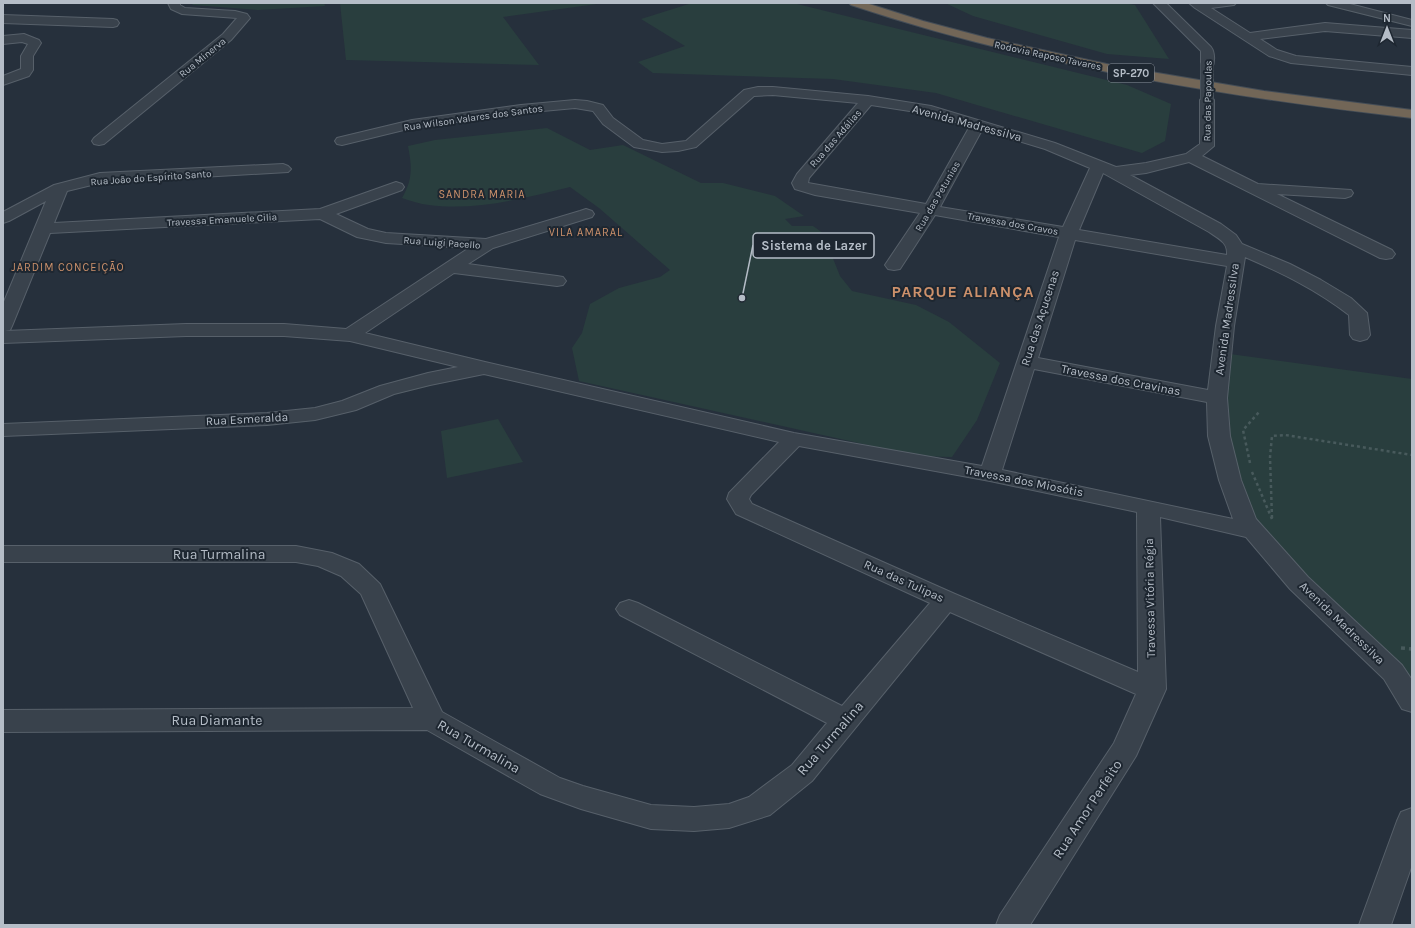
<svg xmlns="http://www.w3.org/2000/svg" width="1415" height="928" font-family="Karla,sans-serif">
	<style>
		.green { fill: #293e3e }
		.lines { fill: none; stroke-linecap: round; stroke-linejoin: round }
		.minor-casing { stroke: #57606a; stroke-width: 2 }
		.highway-casing { stroke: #444d57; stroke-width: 2 }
		.path-far1 { stroke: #485a5c; stroke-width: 2.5; stroke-dasharray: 3 3; stroke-linecap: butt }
		.path { stroke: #485a5c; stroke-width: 3.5; stroke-dasharray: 4 4; stroke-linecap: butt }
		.minor { fill: #39424c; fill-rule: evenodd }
		.highway { fill: #726657; fill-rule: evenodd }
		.minor-bridge-casing { stroke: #57606a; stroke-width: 14; stroke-linecap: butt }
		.minor-bridge { stroke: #39424c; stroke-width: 13 }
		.labels { text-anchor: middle; stroke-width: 4; stroke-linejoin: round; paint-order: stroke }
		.far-street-label { font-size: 10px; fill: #b5bdc7; stroke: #1e2731 }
		.shield { fill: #1e2731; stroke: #88909a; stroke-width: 1 }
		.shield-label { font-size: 11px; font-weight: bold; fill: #b5bdc7 }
		.far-neighbourhood-label { font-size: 11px; letter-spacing: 1px; fill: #cd916b; stroke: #1e2731 }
		.street-label { font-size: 12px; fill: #b5bdc7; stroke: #1e2731 }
		.near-street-label { font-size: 14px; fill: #b5bdc7; stroke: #1e2731 }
		.district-label { font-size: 16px; font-weight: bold; letter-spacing: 1px; fill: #cd916b; stroke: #1e2731 }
		.leader { fill: none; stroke: #b5bdc7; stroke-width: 1.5 }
		.callout-dot { fill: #b5bdc7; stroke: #1e2731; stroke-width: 1.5 }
		.callout { fill: #1e2731; stroke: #b5bdc7; stroke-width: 1.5 }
		.callout-label { font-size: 13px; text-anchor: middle; font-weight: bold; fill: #b5bdc7 }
	</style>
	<rect width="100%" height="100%" fill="#26303c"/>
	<!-- green -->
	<path class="green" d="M191,3H324L325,6L258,10L193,5Z
		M340,3H604L503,17L539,65L346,60Z
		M692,3H793L1127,85L1171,104L1165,141L1142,153L936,93L833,79L653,73L638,62L685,46L641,19Z
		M945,3H1124L1135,5L1169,59L1107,54L973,16Z
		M547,128L590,150L623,145L701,183H723L775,196L804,216L785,219L792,226H813L827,236L830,251L840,276L852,291L916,305L949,322L1000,363L977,420L952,457L917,456L579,381L572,348L582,333L590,304L619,288L660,277L670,270L599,208L570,187C524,198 477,211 429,205C420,204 411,201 402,198C413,179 412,167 408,146L435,140Z
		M1230,354L1412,379V691L1250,522L1223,419Z
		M498,419L523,462L447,478L441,431Z"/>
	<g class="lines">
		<!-- minor casing -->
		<g class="minor-casing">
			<path id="minor" d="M168,3H180V5L185,8L235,11L247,14L250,18L231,40L104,144L99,145L94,144L92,141L94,138L223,34L237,18L182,14L171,9Z
				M1153,3H1166L1211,47C1215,52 1215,63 1212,68H1202L1201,65V51Z
				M1189,3H1236L1234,5L1211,8L1250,33L1325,23L1412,30V38L1325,31L1260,39L1277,50L1296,56L1412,67V75L1291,63L1269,56L1195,8Z
				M1326,3H1346L1412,20V26L1328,5Z
				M3,15L113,19L117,20L119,23L117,26L113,27L3,23Z
				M24,34L39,40L41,43L33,56V70L29,76L3,85V76L21,69V56L28,44L22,42L3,44V36Z
				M758,87H773L868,96L931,106L1055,143L1116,167L1146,163L1186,154L1200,144V100L1202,97H1212L1214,100V146L1202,156L1258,184L1351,190L1353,193L1351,196L1345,198L1277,194L1392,250L1395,254L1392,258L1386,259L1380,258L1189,162L1146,173L1130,175L1221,224L1236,235L1242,244L1290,264L1321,280L1351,298L1367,313L1370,335L1367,339L1360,341L1353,339L1350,335L1349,315C1317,290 1282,273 1245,257L1234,326L1227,398L1230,436L1241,480L1256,519L1308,577L1402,665L1412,680V712L1402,709L1384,679L1290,589L1246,537L1160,517L1166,689L1136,756L1030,925H996L1000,915L1114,743L1136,694L950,612L812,781L770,815L729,828L694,831L651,829L581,809L540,794L427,730L3,732V710L413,708L361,594L341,576L318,566L296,562H3V546H296L332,553L359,564L380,584L442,712L560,778L583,786L651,805L694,807L729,804L749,797L792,765L827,723L620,615L616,609L620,603L629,600L638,603L842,706L930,603L736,514L727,499L729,493L779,442L484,374L430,385L394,394L356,410L315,420L267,425L3,436V424L267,413L315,408L342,401L380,386L428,373L458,367L350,341L284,336H186L3,343V304L46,201L9,221L3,223V212L54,185L100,173L283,164L288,166L291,169L288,172L100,183L67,191L54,223L320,209L396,182L402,184L404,187L402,190L336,214L368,229L386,233L486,239L580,211L586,209L592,211L594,214L592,217L493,248L468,264L557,276L563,277L566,281L563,285L557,286L454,273L365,333L485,362L794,433L982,466L1059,237L935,215L900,269L894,270L888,269L885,265L920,213L815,195L795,189L792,183L797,174L858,103L773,95L754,96L696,147L678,151L662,152L634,147L603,124L593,111L575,108L521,113L412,128L342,145L337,144L335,141L337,138L412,120L521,105L575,100L587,101L603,105L613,118L643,140L662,144L686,141L744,90ZM871,105L929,114L970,126L926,204L808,183L809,178ZM982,130L1045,149L1090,168L1063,227L940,207ZM1103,173L1209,232C1219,239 1228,242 1227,255L1079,230ZM320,219L357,237L386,243L469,248L346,329L284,324H186L5,331L10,330L12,326L50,233ZM1075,240L1227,266L1216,326L1208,390L1038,358ZM1034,369L1207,402L1208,436L1219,480L1233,519L1002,470ZM799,446L990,481L1137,512L1138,672L955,594L752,504L749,499L751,495Z
				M1412,808V865L1391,925H1359L1397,821L1401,812Z"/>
		</g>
		<!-- highway casing -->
		<g class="highway-casing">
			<path id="highway" d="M849,3H866L923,21L987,38L1116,66L1264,91L1412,110V118C1222,96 1033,66 851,5Z"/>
		</g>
		<!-- path-far1 -->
		<path class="path-far1" d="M1250,463L1243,430L1260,411
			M1252,472L1272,519
			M1272,518L1270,457L1272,436L1285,435L1412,455"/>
		<!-- path -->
		<path class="path" d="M1401,648L1412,649"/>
		<!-- minor -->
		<use href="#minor" class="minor"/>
		<!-- highway -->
		<use href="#highway" class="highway"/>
		<!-- minor-bridge casing -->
		<g class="minor-bridge-casing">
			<path id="minor-bridge" d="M1207,65V100"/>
		</g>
		<!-- minor-bridge -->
		<use href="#minor-bridge" class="minor-bridge"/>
	</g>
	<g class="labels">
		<!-- far-street labels -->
		<g class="far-street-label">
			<text transform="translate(1048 55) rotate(12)" y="4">Rodovia Raposo Tavares</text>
			<text transform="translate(202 57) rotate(-39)" y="4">Rua Minerva</text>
			<text transform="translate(1207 101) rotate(-89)" y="4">Rua das Papoulas</text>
			<text transform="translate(473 117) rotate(-8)" y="4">Rua Wilson Valares dos Santos</text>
			<text transform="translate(835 138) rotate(-49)" y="4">Rua das Adálias</text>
			<text transform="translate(151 177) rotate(-4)" y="4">Rua João do Espírito Santo</text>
			<text transform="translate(937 196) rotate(-60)" y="4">Rua das Petunias</text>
			<text transform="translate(222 219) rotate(-3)" y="4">Travessa Emanuele Cilia</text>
			<text transform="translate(1013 223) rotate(10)" y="4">Travessa dos Cravos</text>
			<text transform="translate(442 242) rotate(4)" y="4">Rua Luigi Pacello</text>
		</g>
		<!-- shield labels -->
		<rect class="shield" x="1108" y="64" width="46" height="18" rx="3"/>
		<g class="shield-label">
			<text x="1131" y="77">SP-270</text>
		</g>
		<!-- far-neighbourhood labels -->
		<g class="far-neighbourhood-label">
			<text x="482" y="198">SANDRA MARIA</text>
			<text x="586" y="236">VILA AMARAL</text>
			<text x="68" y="271">JARDIM CONCEIÇÃO</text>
		</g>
		<!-- street labels -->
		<g class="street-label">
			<text transform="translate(967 123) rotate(15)" y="4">Avenida Madressilva</text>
			<text transform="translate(1040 318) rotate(-72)" y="4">Rua das Açucenas</text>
			<text transform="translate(1227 319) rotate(-82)" y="4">Avenida Madressilva</text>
			<text transform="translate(1121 380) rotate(11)" y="4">Travessa dos Cravinas</text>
			<text transform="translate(247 419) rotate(-3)" y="4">Rua Esmeralda</text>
			<text transform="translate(1024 481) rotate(11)" y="4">Travessa dos Miosótis</text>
			<text transform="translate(904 581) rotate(24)" y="4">Rua das Tulipas</text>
			<text transform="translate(1150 598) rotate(-91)" y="4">Travessa Vitória Régia</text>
			<text transform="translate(1342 623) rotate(44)" y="4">Avenida Madressilva</text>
		</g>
		<!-- near-street labels -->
		<g class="near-street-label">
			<text x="219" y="559">Rua Turmalina</text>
			<text x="217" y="725">Rua Diamante</text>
			<text transform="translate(830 738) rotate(-49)" y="5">Rua Turmalina</text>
			<text transform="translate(479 746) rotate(30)" y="5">Rua Turmalina</text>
			<text transform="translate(1087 809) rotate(-57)" y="5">Rua Amor Perfeito</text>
		</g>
		<!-- district labels -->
		<g class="district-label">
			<text x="963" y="297">PARQUE ALIANÇA</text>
		</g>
	</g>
	<!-- callouts -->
	<path class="leader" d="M742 298L753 245"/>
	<circle class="callout-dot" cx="742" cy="298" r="4"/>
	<rect class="callout" x="753" y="233" width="121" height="25" rx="4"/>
	<g class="callout-label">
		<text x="814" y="250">Sistema de Lazer</text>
	</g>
	<!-- border -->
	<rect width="1415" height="928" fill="none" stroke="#b5bdc7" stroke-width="8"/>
	<!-- north arrow -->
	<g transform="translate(1387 28)" stroke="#1e2731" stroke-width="3" paint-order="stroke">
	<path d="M0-3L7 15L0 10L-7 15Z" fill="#b5bdc7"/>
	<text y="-6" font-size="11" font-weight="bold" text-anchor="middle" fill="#b5bdc7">N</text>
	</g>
</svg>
